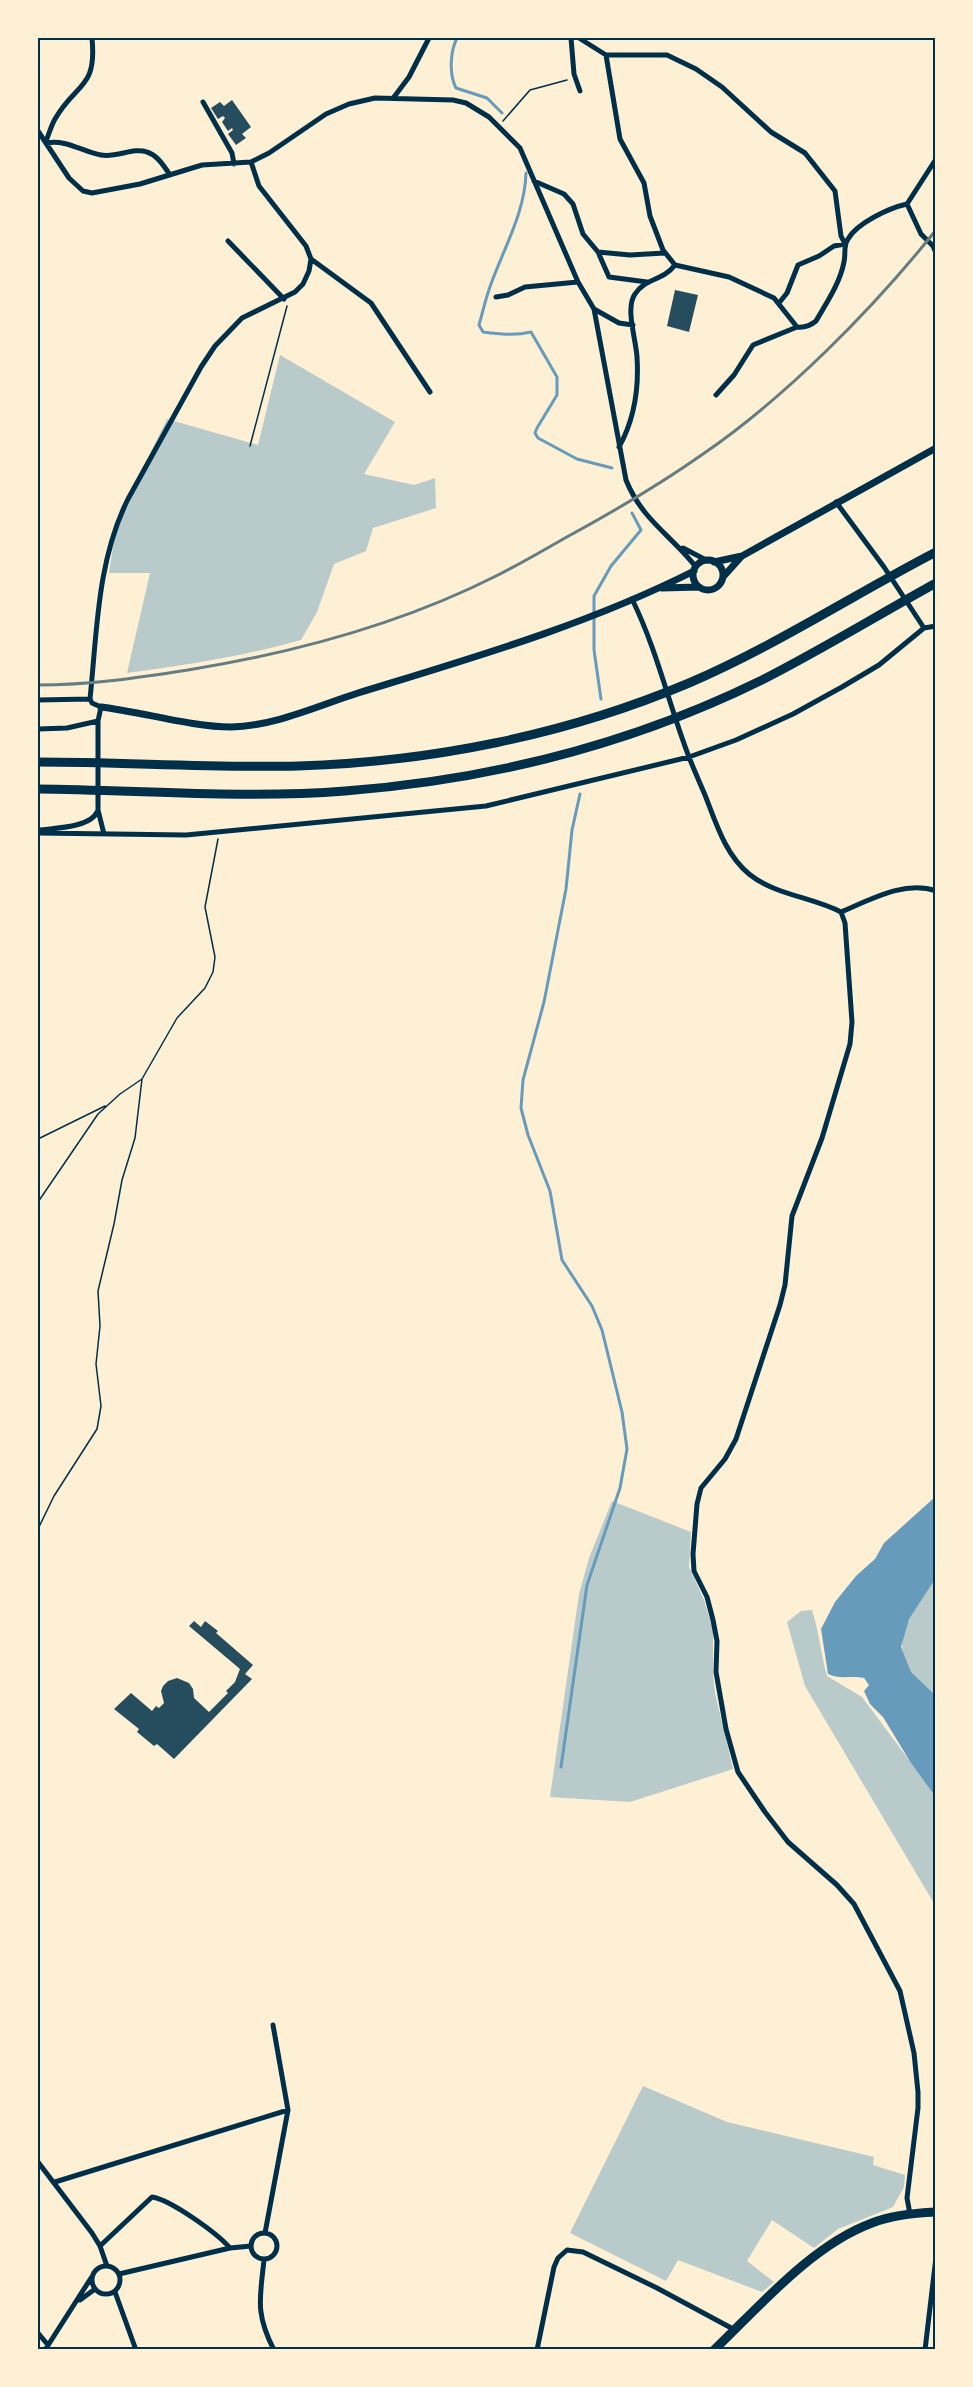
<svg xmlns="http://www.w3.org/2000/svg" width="973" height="2387" font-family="'Titillium Web',sans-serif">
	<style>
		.green { fill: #b9caca }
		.water { fill: #669bbc }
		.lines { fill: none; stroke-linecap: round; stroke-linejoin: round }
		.stream { stroke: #669bbc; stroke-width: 3 }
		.building { fill: #264d5e }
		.path { stroke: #003049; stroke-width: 1.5 }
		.minor { stroke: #003049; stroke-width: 5 }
		.tertiary { stroke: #003049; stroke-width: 7 }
		.trunk { stroke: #003049; stroke-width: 9 }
		.motorway { stroke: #003049; stroke-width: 9 }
		.rail { stroke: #657d81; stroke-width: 3 }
		.neatline { fill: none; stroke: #003049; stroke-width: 2 }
	</style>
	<rect width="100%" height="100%" fill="#fdf0d5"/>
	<!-- green -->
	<path class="green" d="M280,355L395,422L364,474L414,485L435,478L436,508L373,528L366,551L334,564L317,612L301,640C244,656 186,665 127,673L150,573H109L117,522L167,419L258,445Z
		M612,1501L691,1532L689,1567L704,1600L713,1630V1675L715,1693L733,1769L630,1802L550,1797L579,1594L589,1558Z
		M935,1579V1695C928,1688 917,1681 911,1672C888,1640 915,1605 935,1579Z
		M812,1610C819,1632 821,1654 827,1676L862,1697L935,1795V1905L805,1686L787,1622L801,1611Z
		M643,2086L727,2122L874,2157L873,2165L905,2175L904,2187L893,2207L838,2229L814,2248L772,2220L747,2261L774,2282L762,2292L678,2260L666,2281L570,2233Z"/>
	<!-- water -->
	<path class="water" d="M935,1497V1579L909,1619L901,1647L911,1672L935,1695V1796L911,1763L883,1717L870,1704L864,1691L869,1685L864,1678C851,1675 840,1680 828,1674L821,1629L835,1602L856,1576L875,1559L884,1543Z"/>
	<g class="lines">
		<!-- stream -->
		<path class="stream" d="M457,38C450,52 449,74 456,88L487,98L502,113
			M526,173C525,212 504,248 491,284C486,297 483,311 479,325L483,332C499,334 515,336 531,332L557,377V395L537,428L535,433L538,438L577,459L612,468
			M601,699L594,650V596L611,566L641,530L632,513
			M561,1767L587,1585L620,1488L627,1449L622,1412L602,1330L592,1306L562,1260L550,1191L528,1135L521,1108L523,1080L544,1002L566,889L572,830L580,794"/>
	</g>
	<!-- building -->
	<path class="building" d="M232,100L251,127L242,134L246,138L236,145L228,134L233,130L232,128L228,131L222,122L225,118L223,116L218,119L211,108L220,102L224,106Z
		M675,290L698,295L689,332L667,326Z
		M194,1621L201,1627L205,1621L218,1631L216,1633L253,1665L245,1674L252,1679L174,1759L157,1744L154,1746L137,1732L139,1729L114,1709L131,1693L152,1711L156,1706L159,1708L164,1703L161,1691L163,1686L168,1681L177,1678L189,1683L193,1689L194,1698L209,1712L228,1693L226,1691L235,1682L240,1669L189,1626Z"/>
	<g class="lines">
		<!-- path -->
		<path class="path" d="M503,121L530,90L567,80
			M250,446L287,306
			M38,1139L105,1106
			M38,1202L98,1114L120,1094L142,1079L177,1018L205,988L213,972L215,957L205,907L218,839
			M38,1529L54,1496L97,1429L101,1406L96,1364L100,1326L98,1291L114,1224L122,1180L135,1138L142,1079"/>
		<!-- minor -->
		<path class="minor" d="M571,38L574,74L580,91
			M579,38L606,55L620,139L644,183L650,216L663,250L675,265
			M606,55H667L696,69L722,87L771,132L805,153L835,191L841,236L845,244L834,246L819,256L798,265L787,293L779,303
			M394,97L409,77L429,38
			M203,102L232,153L234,164
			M38,131L69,178L83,191L92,193L140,184L202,165L251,162L269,153L326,114L349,104L375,98L453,100L466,103L489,117L520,148L578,282L594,309L626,480C642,520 671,535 696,567
			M46,141C49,134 51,126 55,119C76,82 97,90 92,38
			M47,143C66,139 83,152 101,155C117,158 133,147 147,152C157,155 164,166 170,175
			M534,181L564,194L573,204L583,234L598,252L609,277L647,282
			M907,204L921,234L933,246L936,253
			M228,241L284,299
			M598,252L630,255L665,253
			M311,259L371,303L430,392
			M496,297L508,295L525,287L578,282
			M594,309L619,323L633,325
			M716,395L734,375L753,345L797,327
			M619,447C634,420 639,388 637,357C636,339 625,308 635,294C645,278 663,281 675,265L729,277L774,298L797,327C805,328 810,326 816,321C827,302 840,283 844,262C846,254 843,246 848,239C857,223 889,208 907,204L936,159
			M836,502L884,567L924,628
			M683,548L708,561
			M632,599C657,650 669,705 689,757C694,770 700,783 705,795C716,823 725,854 749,874C775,895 812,897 841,912L845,923L852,1022L850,1044L822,1138L792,1216L785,1285L780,1305L736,1439L725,1459L701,1488L697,1504L693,1554L694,1571L707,1597L713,1620L717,1641L716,1672L726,1729L738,1772L765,1812L788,1842L837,1885L854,1904L900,1991L914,2053L918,2092V2108L907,2198L910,2214
			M90,699C97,632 97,561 128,499L201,367L215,346L242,318L295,292L303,284L309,271L311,259L306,246L259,186L251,162
			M38,700L90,699L92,703L101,707L98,721V810L104,834
			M38,729L67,728L98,721
			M40,830C56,828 91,827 97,812
			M38,833L186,835L486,806L689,757L736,740L793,714L842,687L879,665L924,628L936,626
			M841,912C870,900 904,880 936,891
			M38,2162L92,2233L100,2246L107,2266
			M55,2182L288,2110
			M251 2246a13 13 0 1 1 26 0a13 13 0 1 1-26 0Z
			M265,2233L288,2110L273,2025
			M100,2246L152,2197C171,2200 217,2233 230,2248
			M264,2260C260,2298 255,2313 274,2350
			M92 2280a14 14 0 1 1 28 0a14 14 0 1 1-28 0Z
			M119,2274L230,2248L251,2246
			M115,2292L136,2350
			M80,2300L95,2289
			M38,2333L48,2345
			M45,2350L91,2278
			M537,2350L554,2267L558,2258L567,2250L583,2252L657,2288L735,2330
			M925,2350L936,2257"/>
		<!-- tertiary -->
		<path class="tertiary" d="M693 575a15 15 0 1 1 30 0a15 15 0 1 1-30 0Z
			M714,562L742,556L936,448
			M723,577L741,557
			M662,588L699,587
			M101,707C142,712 192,727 231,727C275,726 317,706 358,693C472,658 587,625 694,571"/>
		<!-- trunk -->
		<path class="trunk" d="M714,2350C760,2306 812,2245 872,2223C892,2215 914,2213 936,2212"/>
		<!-- motorway -->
		<path class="motorway" d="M38,762C124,762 211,768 298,766C431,762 566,735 689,683C775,646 853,595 936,552
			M38,789C139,790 243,799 345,791C489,780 632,744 762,680C821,650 878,615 936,583"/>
		<!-- rail -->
		<path class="rail" d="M38,685C89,685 137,678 188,670C293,653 401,624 496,576C520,564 542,551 565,538C613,512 659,485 703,454C786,397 873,309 936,230"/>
	</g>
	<!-- border -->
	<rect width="973" height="2387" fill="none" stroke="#fdf0d5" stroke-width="78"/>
	<rect x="39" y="39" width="895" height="2309" class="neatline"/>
</svg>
